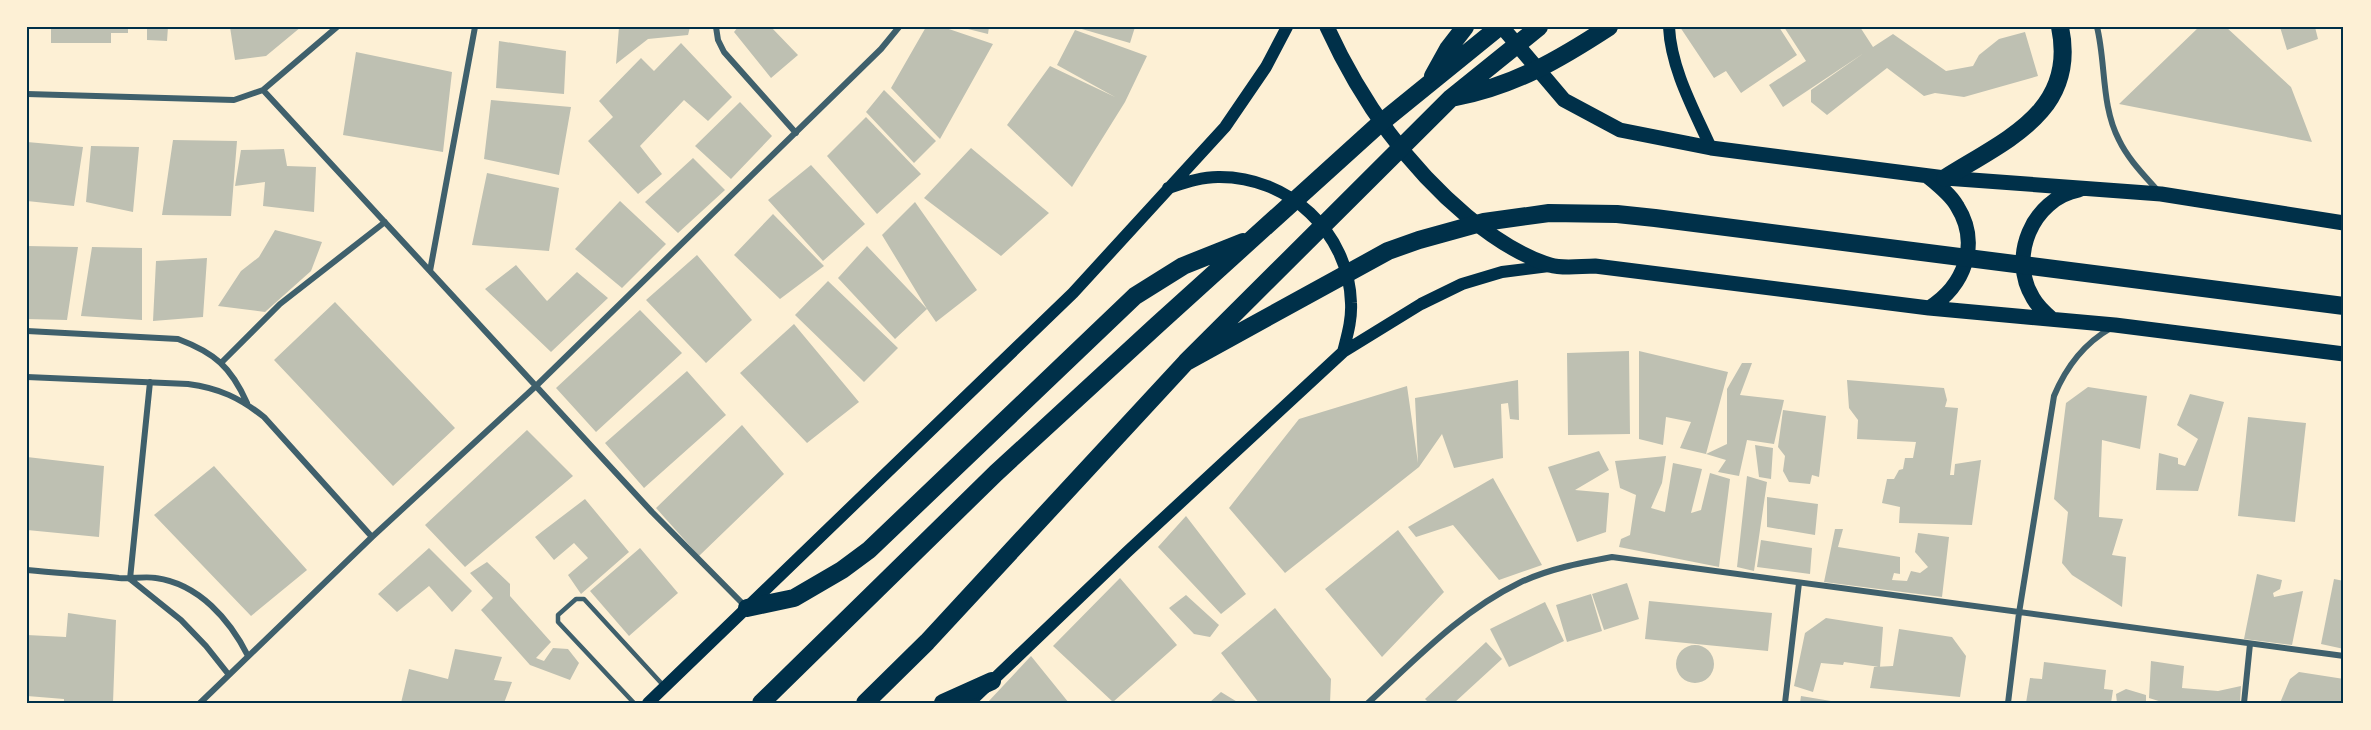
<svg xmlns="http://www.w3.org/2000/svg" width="2371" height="730" font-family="'PT Sans Narrow',sans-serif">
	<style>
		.building { fill: #bec0b2 }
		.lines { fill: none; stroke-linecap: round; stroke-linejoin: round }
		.service { stroke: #3f606c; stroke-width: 4.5 }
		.minor { stroke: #3f606c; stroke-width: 6 }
		.secondary { stroke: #003049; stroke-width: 12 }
		.primary { stroke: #003049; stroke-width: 15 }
		.motorway { stroke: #003049; stroke-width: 18 }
		.neatline { fill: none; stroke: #003049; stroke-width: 2 }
	</style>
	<rect width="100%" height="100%" fill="#fdf0d5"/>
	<!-- building -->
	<path class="building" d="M51,27H128V33H111V43H51Z
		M147,27H168L167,41L147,40Z
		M230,27H301L266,56L235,60Z
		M619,27H690L688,35L648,39L616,64Z
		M738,27H771L798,55L771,78L734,32Z
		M926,27H943L993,44L940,139L891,88Z
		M960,27H989L988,34Z
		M1075,27H1135L1130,43Z
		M1680,27H1779L1797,55L1741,93L1726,71L1714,78Z
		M1784,27H1860L1873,47L1893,34L1946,71L1973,66L1979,55L1999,39L2025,32L2038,76L1964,97L1935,93L1924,96L1887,68L1827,115L1811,102V90L1864,53L1783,107L1769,85L1806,61Z
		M2199,27H2226L2291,87L2312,142L2119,104Z
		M2280,27H2315L2318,39L2287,50Z
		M1075,30L1147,56L1125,102L1072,187L1007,125L1050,66L1115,97L1057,65Z
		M499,41L566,51L564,94L496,88Z
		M681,43L732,97L708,121L684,100L640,146L662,174L638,194L588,141L613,117L599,101L641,58L654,71Z
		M356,52L452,72L443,152L343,135Z
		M884,90L936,141L914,163L866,112Z
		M491,100L571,107L559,175L484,159Z
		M740,102L772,136L731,179L695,146Z
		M866,117L921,174L877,214L827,156Z
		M173,140L237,141L231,216L162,215Z
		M27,142L83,147L74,206L27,201Z
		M91,146L139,147L133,212L86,202Z
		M971,148L1049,213L1001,256L924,198Z
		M284,149L287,166L316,167L314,212L263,206L265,182L235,186L241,150Z
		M693,158L725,190L678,233L645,202Z
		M811,165L865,224L823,261L768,200Z
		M487,173L559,188L549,251L472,245Z
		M620,201L666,244L622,288L575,249Z
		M915,202L977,290L936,322L927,309L895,339L838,278L867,246L927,309L882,235Z
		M773,214L824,266L780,299L734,255Z
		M275,230L322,242L311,271L265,312L218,306L241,271L259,257Z
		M27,246L78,247L67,320L27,319Z
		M92,247L142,248V320L81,316Z
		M697,255L752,320L706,363L646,300Z
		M207,258L203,317L153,321L156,261Z
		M516,265L547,301L577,272L608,298L551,352L485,289Z
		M828,281L898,348L864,382L795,315Z
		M335,302L455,428L393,486L274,360Z
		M640,310L682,353L596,432L556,388Z
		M794,324L859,402L807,443L740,373Z
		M1629,351L1630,434L1568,435L1567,353Z
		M1639,351L1728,372L1706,454L1680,448L1691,422L1666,417L1663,445L1639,439Z
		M1742,363H1752L1740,395L1784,400L1774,444L1747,440L1739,476L1718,472L1726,460L1706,454L1727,444V389Z
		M687,371L726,415L644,488L605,443Z
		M1518,380L1519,420L1510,419L1508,403L1501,404L1503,458L1454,468L1442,434L1419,467L1285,573L1229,508L1299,419L1407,386L1418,463L1415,398Z
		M1847,380L1944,388L1947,400L1945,407L1958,408L1950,475H1954L1955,464L1981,460L1972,525L1899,523L1900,507L1882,503L1887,479H1894L1899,470L1903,469L1905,458H1913L1916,442L1857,439L1858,420L1849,408Z
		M2088,387L2147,396L2140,449L2102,440L2099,517L2123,519L2112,555L2126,557L2122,607L2072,575L2062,563L2068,512L2054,499L2066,403Z
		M2190,394L2224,402L2198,491L2156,490L2159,453L2178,458V464L2185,466L2198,439L2177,425Z
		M1783,410L1826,416L1819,477L1812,475L1810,484L1789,482L1783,471L1785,456L1778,447Z
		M2248,417L2306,423L2295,522L2238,516Z
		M742,425L784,474L699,556L656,508Z
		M527,430L573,476L465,567L425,525Z
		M1755,445L1773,448L1771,479L1759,477Z
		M1599,451L1609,470L1575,490L1609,493L1606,532L1577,542L1548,467Z
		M1666,456L1662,483L1651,508L1665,512L1673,463L1702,469L1691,513L1701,510L1710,473L1730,479L1719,567L1619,547L1621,539L1630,535L1636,495L1620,488L1615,461Z
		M27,457L104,466L99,537L27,530Z
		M214,466L307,570L251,616L154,515Z
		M1747,476L1767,482L1754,571L1737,567Z
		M1493,478L1542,565L1499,580L1453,525L1416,537L1408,527Z
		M1767,497L1818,504L1815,535L1767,527Z
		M585,499L629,552L581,594L568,575L588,558L574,543L554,560L535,537Z
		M1186,516L1246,594L1221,614L1158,547Z
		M1835,529H1843L1838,547L1900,557V574L1894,573L1892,580L1907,581L1911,571L1920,573L1928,567L1915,552L1918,533L1949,537L1942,597L1824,582Z
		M1398,530L1444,592L1382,657L1325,589Z
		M1761,540L1812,548L1810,574L1757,567Z
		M429,548L472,591L452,612L429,586L397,612L378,594Z
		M640,548L678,593L629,636L590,591Z
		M487,562L510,584V596L551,642L536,658L544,661L553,648L568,649L579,663L570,680L530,665L481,610L493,598L470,573Z
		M2257,574L2282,580L2280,589L2273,593L2274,597L2303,591L2292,645L2244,639Z
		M1120,578L1177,645L1113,702L1053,646Z
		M2334,579L2344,581V649L2321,644Z
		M1627,583L1639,619L1604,630L1592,594Z
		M1591,594L1602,631L1567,642L1556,605Z
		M1186,595L1219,625L1210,637L1194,634L1169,608Z
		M1649,601L1772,613L1768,651L1645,639Z
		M1545,602L1564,641L1509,667L1490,629Z
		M1275,608L1331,679L1330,703H1259L1221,653Z
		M68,613L116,620L113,703H64V699L27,696V635L66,637Z
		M1826,618L1883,627L1880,667L1844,662L1843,665L1821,663L1813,692L1794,686L1805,633Z
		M1899,629L1952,637L1966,656L1960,697L1870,688L1874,667L1893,666Z
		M1486,642L1502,659L1454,703H1429L1425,699Z
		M1676 664a19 19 0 1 1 38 0a19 19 0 1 1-38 0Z
		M455,649L502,657L494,680L512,682L504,703H401L409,669L448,679Z
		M1031,656L1069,703H987Z
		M2151,661L2184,666L2182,688L2218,691L2241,686L2240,703H2165L2149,698Z
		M2044,662L2106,670L2104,689L2113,690L2111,703H2026L2030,678L2042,679Z
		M2299,672L2344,679V703H2280L2290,679Z
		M2126,689L2146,695V703H2117L2116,694Z
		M1221,692L1239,703H1209Z
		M1801,696L1837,702V703H1800Z"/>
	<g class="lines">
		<!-- service -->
		<path class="service" d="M634,703L558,622V615L576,599H584L663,685"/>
		<!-- minor -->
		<path class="minor" d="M716,27L718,40L724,52L796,133
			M2097,27C2106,63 2101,106 2119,140C2128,159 2144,175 2158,191
			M263,90L652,512L746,607
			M27,94L234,100L263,90L337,27
			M430,271L475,27
			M27,331L178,339C215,353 231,367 247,403
			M222,362L280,304L385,222
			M27,377L188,384C219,388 240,398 264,417L372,537
			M27,570C58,573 89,575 119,578C132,579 145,576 156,578C199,584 230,620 248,656
			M130,579L150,382
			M130,579L181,620L206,646L229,675
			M200,703L372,537L536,386L881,49L899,27
			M1368,703C1415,660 1461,611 1519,583C1548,569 1580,563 1612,557L2344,656
			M1785,703L1799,583
			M2008,703L2019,613L2054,396C2066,367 2083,344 2111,328
			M2244,703L2250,644"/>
		<!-- secondary -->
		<path class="secondary" d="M1669,27C1671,69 1694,110 1711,148
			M1168,188C1184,183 1201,177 1218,177C1288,176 1349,232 1351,303C1352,320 1347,336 1343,352
			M648,703L1073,293L1225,127L1266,67L1287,27
			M969,703L1127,552L1343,352L1421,304L1462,284L1502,272L1549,266"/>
		<!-- primary -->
		<path class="primary" d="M1327,27C1361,101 1405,164 1467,216C1492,237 1519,255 1550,265C1563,269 1581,266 1595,266L1929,308L2115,325L2344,354
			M1502,27L1564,100L1620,130L1711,148L1945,178L2161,194L2344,223
			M1927,176C1938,185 1950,194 1957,206C1981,244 1964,286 1929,308
			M2052,319C2045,313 2038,307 2033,298C2008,258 2032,199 2079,190"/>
		<!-- motorway -->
		<path class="motorway" d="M1433,76L1448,49L1465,27
			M1456,97C1514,86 1560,59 1609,27
			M1945,178C2005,140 2078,112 2060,27
			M1186,362L1388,251L1419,240L1484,222L1549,213L1617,214L1655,218L2344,306
			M747,608L794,598L842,570L869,550L1135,296L1183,266L1243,242
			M761,703L996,473L1157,325L1377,126L1499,27
			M865,703L927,642L1186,362L1451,98L1539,27
			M943,703L992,681"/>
	</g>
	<!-- border -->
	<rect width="2371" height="730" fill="none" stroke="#fdf0d5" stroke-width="57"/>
	<rect x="28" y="28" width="2314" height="674" class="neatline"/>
</svg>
